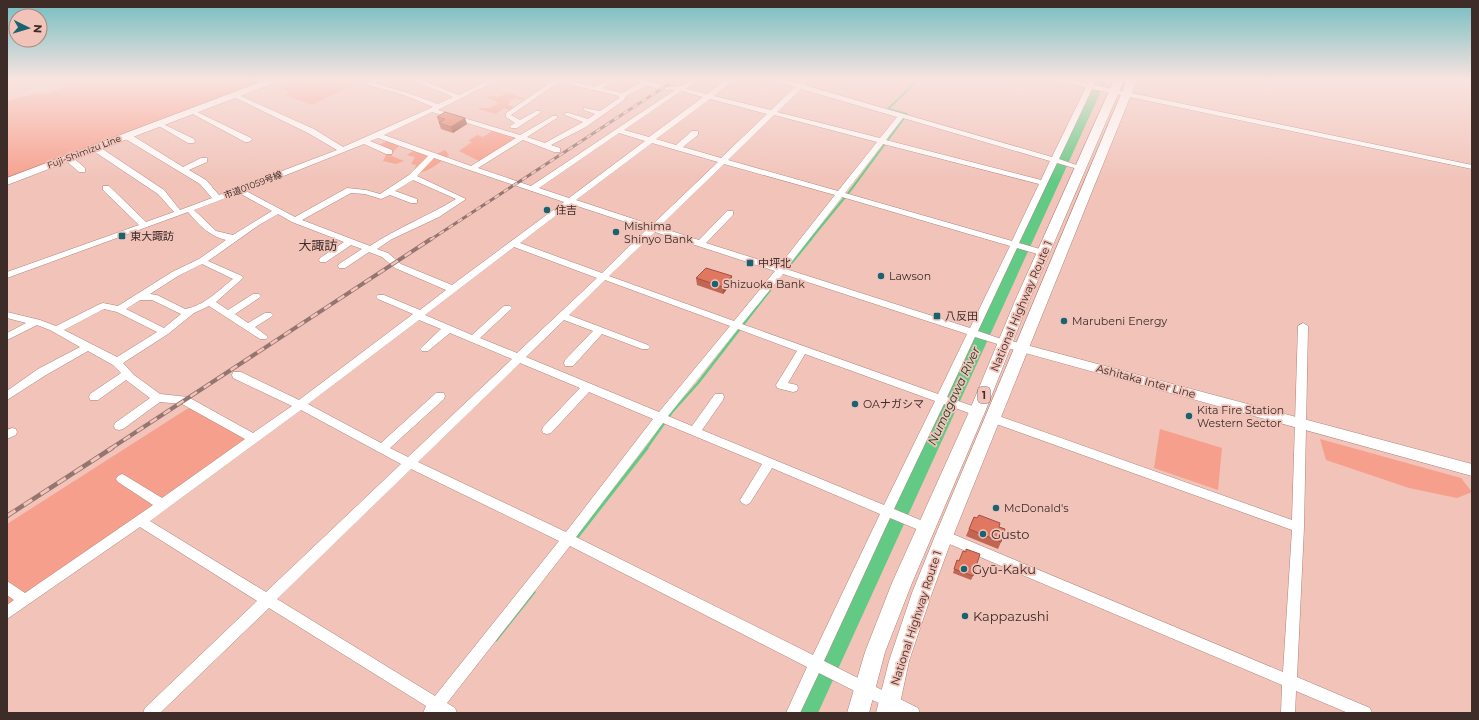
<svg xmlns="http://www.w3.org/2000/svg" width="1479" height="720" font-family="Montserrat,'Noto Sans JP',sans-serif">
	<style>
		.green { fill: #f69f8c }
		.lines { fill: none; stroke-linecap: round; stroke-linejoin: round }
		.stream-far2 { stroke: #63ca86; stroke-width: 2 }
		.stream-far1 { stroke: #63ca86; stroke-width: 2.5 }
		.stream { stroke: #63ca86; stroke-width: 3 }
		.river { fill: #63ca86; fill-rule: evenodd }
		.minor-casing { stroke: #af847a; stroke-width: 1 }
		.major-casing { stroke: #af847a; stroke-width: 1 }
		.highway-casing { stroke: #af847a; stroke-width: 1 }
		.minor { fill: #fff; fill-rule: evenodd }
		.major { fill: #fff; fill-rule: evenodd }
		.highway { fill: #fff; fill-rule: evenodd }
		.rail-far2-casing { stroke: #95756f; stroke-width: 3 }
		.rail-far1-casing { stroke: #95756f; stroke-width: 4 }
		.rail-casing { stroke: #95756f; stroke-width: 4.5 }
		.rail-far2 { stroke: #f1c3b9; stroke-width: 2; stroke-dasharray: 5.5; stroke-linecap: butt }
		.rail-far1 { stroke: #f1c3b9; stroke-width: 2.5; stroke-dasharray: 8; stroke-linecap: butt }
		.rail { stroke: #f1c3b9; stroke-width: 3; stroke-dasharray: 10; stroke-linecap: butt }
		.wall { fill: #c26653 }
		.shaded-wall { fill: #9e5344 }
		.building { fill: #e27761; stroke: #9e5344 }
		.poi-dot { fill: #196371; stroke: #f1c3b9; stroke-width: 1.5 }
		.labels { text-anchor: middle; stroke-width: 3.5; stroke-linejoin: round; paint-order: stroke }
		.far-street-label { font-size: 9px; fill: #3d2c28; stroke: #f1c3b9 }
		.shield { fill: #f1c3b9; stroke: #735954; stroke-width: 1 }
		.shield-label { font-size: 10px; font-weight: bold; fill: #3d2c28 }
		.poi-label { font-size: 11px; fill: #3d2c28; stroke: #f1c3b9; text-anchor: start }
		.street-label { font-size: 11px; fill: #3d2c28; stroke: #f1c3b9 }
		.water-label { font-size: 12px; font-style: italic; fill: #0e391f; stroke: #f1c3b9 }
		.quarter-label { font-size: 13px; fill: #3d2c28; stroke: #f1c3b9 }
		.near-poi-label { font-size: 13px; fill: #3d2c28; stroke: #f1c3b9; text-anchor: start }
	</style>
	<rect width="100%" height="100%" fill="#f1c3b9"/>
	<!-- green -->
	<path class="green" d="M77,80H267L7,178V101L39,93L46,94L63,88L65,85Z
		M296,80H363L312,105L285,95L290,92L279,88Z
		M508,93L526,99L524,100L515,98L510,100L508,105L514,107L510,110L504,108L496,114L478,109L480,108H490L497,104L496,101L487,98L491,95L498,97Z
		M492,131L519,137L481,162L459,151L472,142L468,141L477,135L483,137Z
		M387,141L399,146L392,153V156L404,161L396,164L383,161L386,155L374,148Z
		M445,150L449,155C441,162 427,173 416,173L414,171L416,165L411,164L415,157L407,155L413,151L432,156Z
		M190,407L246,440L7,613V524Z
		M1160,429L1222,448L1218,490L1154,468Z
		M1320,439L1461,478L1472,492L1457,498L1409,488L1326,460Z"/>
	<g class="lines">
		<!-- stream-far2 -->
		<path class="stream-far2" d="M810,240L850,191L907,114L888,109L918,80"/>
		<!-- stream-far1 -->
		<path class="stream-far1" d="M784,272L811,239
			M646,449L672,412L698,383L770,290"/>
		<!-- stream -->
		<path class="stream" d="M575,540L647,448
			M496,640L534,592"/>
		<!-- river -->
		<path class="river" d="M1096,80H1106L818,713H796Z"/>
		<!-- minor casing -->
		<g class="minor-casing">
			<path id="minor" d="M372,80H379L375,83L408,93L438,104L453,97L412,80H421L459,95L489,80H497L438,110L520,135L553,116H557V118L527,137L545,143L583,122L565,115V113H569L588,119L595,114L584,110V108L600,111L619,98V96L559,82L511,115L520,120L536,111H540V113L517,128H511L510,126L515,123L506,117V113L554,80H566L595,87L607,80H615L602,88L622,93L642,82L640,80C653,80 666,90 680,86C688,84 687,80 697,80L686,89L707,94L726,80H733L714,96L771,110L795,87L775,80H785L798,84L802,80H809L804,85L1052,157L1086,87L1057,80H1069L1088,84L1090,80H1096L1094,85L1472,165V169L1092,89L1059,159L1085,168L1081,170L1057,163L1019,243L1047,251L1048,253L1044,256L1017,248L978,331L1007,341L1009,343L1004,346L975,337L947,397L981,409L982,412L981,415L977,416L944,404L894,509L930,524L932,528L930,532L926,533L890,518L824,661L918,708L920,713H898L819,673L800,713H786L807,667L570,546L447,703L455,708L457,713H423L426,706L269,608L160,713H143L145,708L257,601L140,527L7,619V605L14,600L7,595V581L25,593L153,505L118,482L116,479L118,476L122,474L126,476L162,498L245,439L182,404L160,402L123,429L119,430L115,429L114,426L115,423L150,398L126,380L98,400H90L89,397L90,394L121,373L113,365L88,351L46,375L7,400V391L38,369L80,347L50,330L37,325L7,340V333L26,323L7,318V312L40,320L56,326L100,304L103,303L118,306L172,272L199,259L226,240C209,236 199,225 188,212L7,278V272L139,225L103,190V186H109L146,222L174,212L158,194L92,150V146H98L164,190L180,210L212,198L200,184L124,138V134H130L183,167L201,158H207V162L189,170L206,180L219,195L337,150L308,133L232,96V94H236L314,129L343,147L433,107L404,95L368,85V83ZM647,85L658,89L675,90L531,186L478,168L523,140L554,152H560V148L551,145L586,127L624,100L626,96ZM801,89L897,117L880,138L777,112ZM681,91L703,97L649,137L624,130ZM710,99L767,114L721,158L683,147L698,135V131H692L676,145L656,139ZM432,112L516,138L471,166L384,135ZM774,115L877,142L838,191L728,160ZM903,118L1050,161L1041,180L886,140ZM619,133L645,141L569,198L539,188ZM378,138L428,156L409,175L380,194L366,190L347,188L295,217L246,191L364,144L386,154H392V150L370,141ZM652,143L718,162L652,225L576,200ZM883,144L1039,184L1012,241L845,193ZM434,158L564,202L452,285L401,264L388,253L377,249L392,239L439,217L466,199L417,176ZM724,164L835,195L779,266L706,243L733,215V211H727L699,240L659,227ZM413,180L456,199C428,216 397,228 370,246L302,220L351,193L365,194L381,199L390,195L411,203H417V199L395,191ZM239,193L272,211L233,235L216,231L194,210ZM842,197L1010,246L970,328L786,269ZM571,204L647,229L602,273L520,243ZM278,214L292,222L344,242L320,258L319,260L320,262H326L351,245L362,249L339,264L338,266L339,268H345L369,252L382,257L395,268L446,290L420,310L384,295H378L376,297L378,299L413,314L299,400L241,372H233L232,375L233,378L292,406L253,433L188,397L160,394L134,375L123,363L168,334L194,313L209,306L260,339H266L268,337L255,327L271,317L273,315L271,313H265L248,323L235,314L259,298L261,296L259,294H253L228,310L216,302L243,278L242,276L208,261L259,225ZM655,232L775,271L734,321L609,276ZM514,247L597,278L517,353L480,338L510,310L512,308L510,306H504L472,335L425,315ZM202,264L233,279C219,290 204,306 185,309L157,295L150,294L178,276ZM783,274L967,334L938,394L742,324ZM605,280L730,326L659,412L526,357L564,320L593,331L565,360L564,363L565,366H573L602,334L642,349H648L650,347L648,345L569,315ZM140,300H152L181,314L164,328L126,309ZM104,309L117,312L157,332L117,357L64,330ZM419,320L441,329L422,347L420,349L422,351H428L450,333L512,359L408,457L390,448L444,399L445,396L444,393H436L381,443L308,404ZM738,329L797,351L776,385L777,388L793,392L797,391L798,388L797,385L788,383L805,354L935,401L884,505L702,430L723,400L724,397L723,394H715L692,426L668,416ZM520,363L580,388L543,427L542,430L543,433L547,434L551,433L589,392L653,419L566,532L418,462ZM301,410L401,464L266,592L150,521ZM663,423L762,464L742,497L740,500L742,503L746,505L750,503L772,468L880,514L813,655L576,537ZM411,469L559,541L435,696L277,599Z
				M191,109L251,138L252,140L248,142H245L189,112V110Z
				M159,122L194,139L195,141L194,143H188L157,125V123Z
				M65,156H71L85,168V172H79L65,160Z
				M1303,323L1308,326L1304,527L1297,677L1370,708L1372,713H1348L1296,691L1295,713H1281L1282,685L940,540L938,536L940,532L944,531L948,532L1283,672L1292,530L988,421L987,418L988,415H996L1292,520L1298,326Z
				M12,428L16,429L17,432L16,435L7,439V430Z"/>
		</g>
		<!-- major casing -->
		<g class="major-casing">
			<path id="major" d="M266,80H278L277,82L7,185V178Z
				M1004,339L1472,464V476L1000,346L998,343L1000,340Z"/>
		</g>
		<!-- highway casing -->
		<g class="highway-casing">
			<path id="highway" d="M1114,80H1124L1029,301L985,412L912,583L885,652L869,713H847L865,652L892,583L969,412L1015,301Z
				M1127,80H1137L953,536L932,593L909,661L898,713H876L889,661L912,593L935,536Z"/>
		</g>
		<!-- minor -->
		<use href="#minor" class="minor"/>
		<!-- major -->
		<use href="#major" class="major"/>
		<!-- highway -->
		<use href="#highway" class="highway"/>
		<!-- rail-far2 casing -->
		<g class="rail-far2-casing">
			<path id="rail-far2" d="M430,240L675,80"/>
		</g>
		<!-- rail-far1 casing -->
		<g class="rail-far1-casing">
			<path id="rail-far1" d="M110,449L431,239"/>
		</g>
		<!-- rail casing -->
		<g class="rail-casing">
			<path id="rail" d="M7,516L112,448"/>
		</g>
		<!-- rail-far2 -->
		<use href="#rail-far2" class="rail-far2"/>
		<!-- rail-far1 -->
		<use href="#rail-far1" class="rail-far1"/>
		<!-- rail -->
		<use href="#rail" class="rail"/>
	</g>
	<!-- wall -->
	<path class="wall" d="M437,117L465,118L467,124L453,133L441,129Z
		M696,278L732,283L723,294L697,285Z
		M974,517L999,527L1001,542L998,549L966,536Z
		M966,552L973,576L971,580L953,573L957,560L959,561Z"/>
	<!-- shaded-wall -->
	<path class="shaded-wall" d="M465,118L467,124L453,133L451,127Z
		M732,276V283L723,294V287Z"/>
	<!-- building -->
	<path class="building" d="M445,112L465,118L451,127L439,123L445,119L437,117Z
		M706,268L732,276L723,287L696,278Z
		M979,515L1000,523L999,527L1005,529L1001,542L969,529L974,517L977,518Z
		M966,549L980,554L973,576L954,569L957,560L959,561L963,551L966,552Z"/>
	<!-- sky -->
	<linearGradient id="sky" x2="0" y2="1"><stop stop-color="#73bdc1"/><stop offset="0.44" stop-color="#f9e4e0"/><stop offset="1" stop-color="#f9e4e0" stop-opacity="0"/></linearGradient>
	<rect width="1479" height="181" fill="url(#sky)"/>
	<!-- markers -->
	<g class="poi-dot">
		<circle cx="547" cy="210" r="4"/>
		<circle cx="616" cy="232" r="4"/>
		<rect x="118" y="232" width="8" height="8" rx="2"/>
		<rect x="746" y="259" width="8" height="8" rx="2"/>
		<circle cx="881" cy="276" r="4"/>
		<circle cx="715" cy="284" r="4"/>
		<rect x="933" y="312" width="8" height="8" rx="2"/>
		<circle cx="1064" cy="321" r="4"/>
		<circle cx="855" cy="404" r="4"/>
		<circle cx="1189" cy="416" r="4"/>
		<circle cx="996" cy="508" r="4"/>
		<circle cx="983" cy="534" r="4"/>
		<circle cx="964" cy="569" r="4"/>
		<circle cx="965" cy="616" r="4"/>
	</g>
	<g class="labels">
		<!-- far-street labels -->
		<g class="far-street-label">
			<text transform="translate(84 152) rotate(-21)" y="3">Fuji-Shimizu Line</text>
			<text transform="translate(253 185) rotate(-21)" y="3">市道01059号線</text>
		</g>
		<!-- shield labels -->
		<rect class="shield" x="978" y="387" width="12" height="16" rx="3"/>
		<g class="shield-label">
			<text x="984" y="399">1</text>
		</g>
		<!-- poi labels -->
		<g class="poi-label">
			<text x="555" y="214">住吉</text>
			<text x="624" y="230">Mishima<tspan x="624" dy="13">Shinyo Bank</tspan></text>
			<text x="130" y="240">東大諏訪</text>
			<text x="758" y="267">中坪北</text>
			<text x="889" y="280">Lawson</text>
			<text x="723" y="288">Shizuoka Bank</text>
			<text x="945" y="320">八反田</text>
			<text x="1072" y="325">Marubeni Energy</text>
			<text x="863" y="408">OAナガシマ</text>
			<text x="1197" y="414">Kita Fire Station<tspan x="1197" dy="13">Western Sector</tspan></text>
			<text x="1004" y="512">McDonald's</text>
		</g>
		<!-- street labels -->
		<g class="street-label">
			<text transform="translate(1021 306) rotate(-67)" y="4">National Highway Route 1</text>
			<text transform="translate(1146 381) rotate(15)" y="4">Ashitaka Inter Line</text>
			<text transform="translate(916 618) rotate(-72)" y="4">National Highway Route 1</text>
		</g>
		<!-- water labels -->
		<g class="water-label">
			<text transform="translate(954 396) rotate(-65)" y="4">Numagawa River</text>
		</g>
		<!-- quarter labels -->
		<g class="quarter-label">
			<text x="318" y="250">大諏訪</text>
		</g>
		<!-- near-poi labels -->
		<g class="near-poi-label">
			<text x="991" y="539">Gusto</text>
			<text x="972" y="574">Gyū-Kaku</text>
			<text x="973" y="621">Kappazushi</text>
		</g>
	</g>
	<!-- border -->
	<rect width="1479" height="720" fill="none" stroke="#3d2c28" stroke-width="16"/>
	<!-- north arrow -->
	<g transform="translate(28 28) rotate(95)"><circle r="19" fill="#f1c3b9" stroke="#a9877f"/>
	<path d="M0-3L7 15L0 10L-7 15Z" fill="#196371"/>
	<text y="-6" font-size="11" font-weight="bold" text-anchor="middle" fill="#3d2c28">N</text>
	</g>
</svg>
